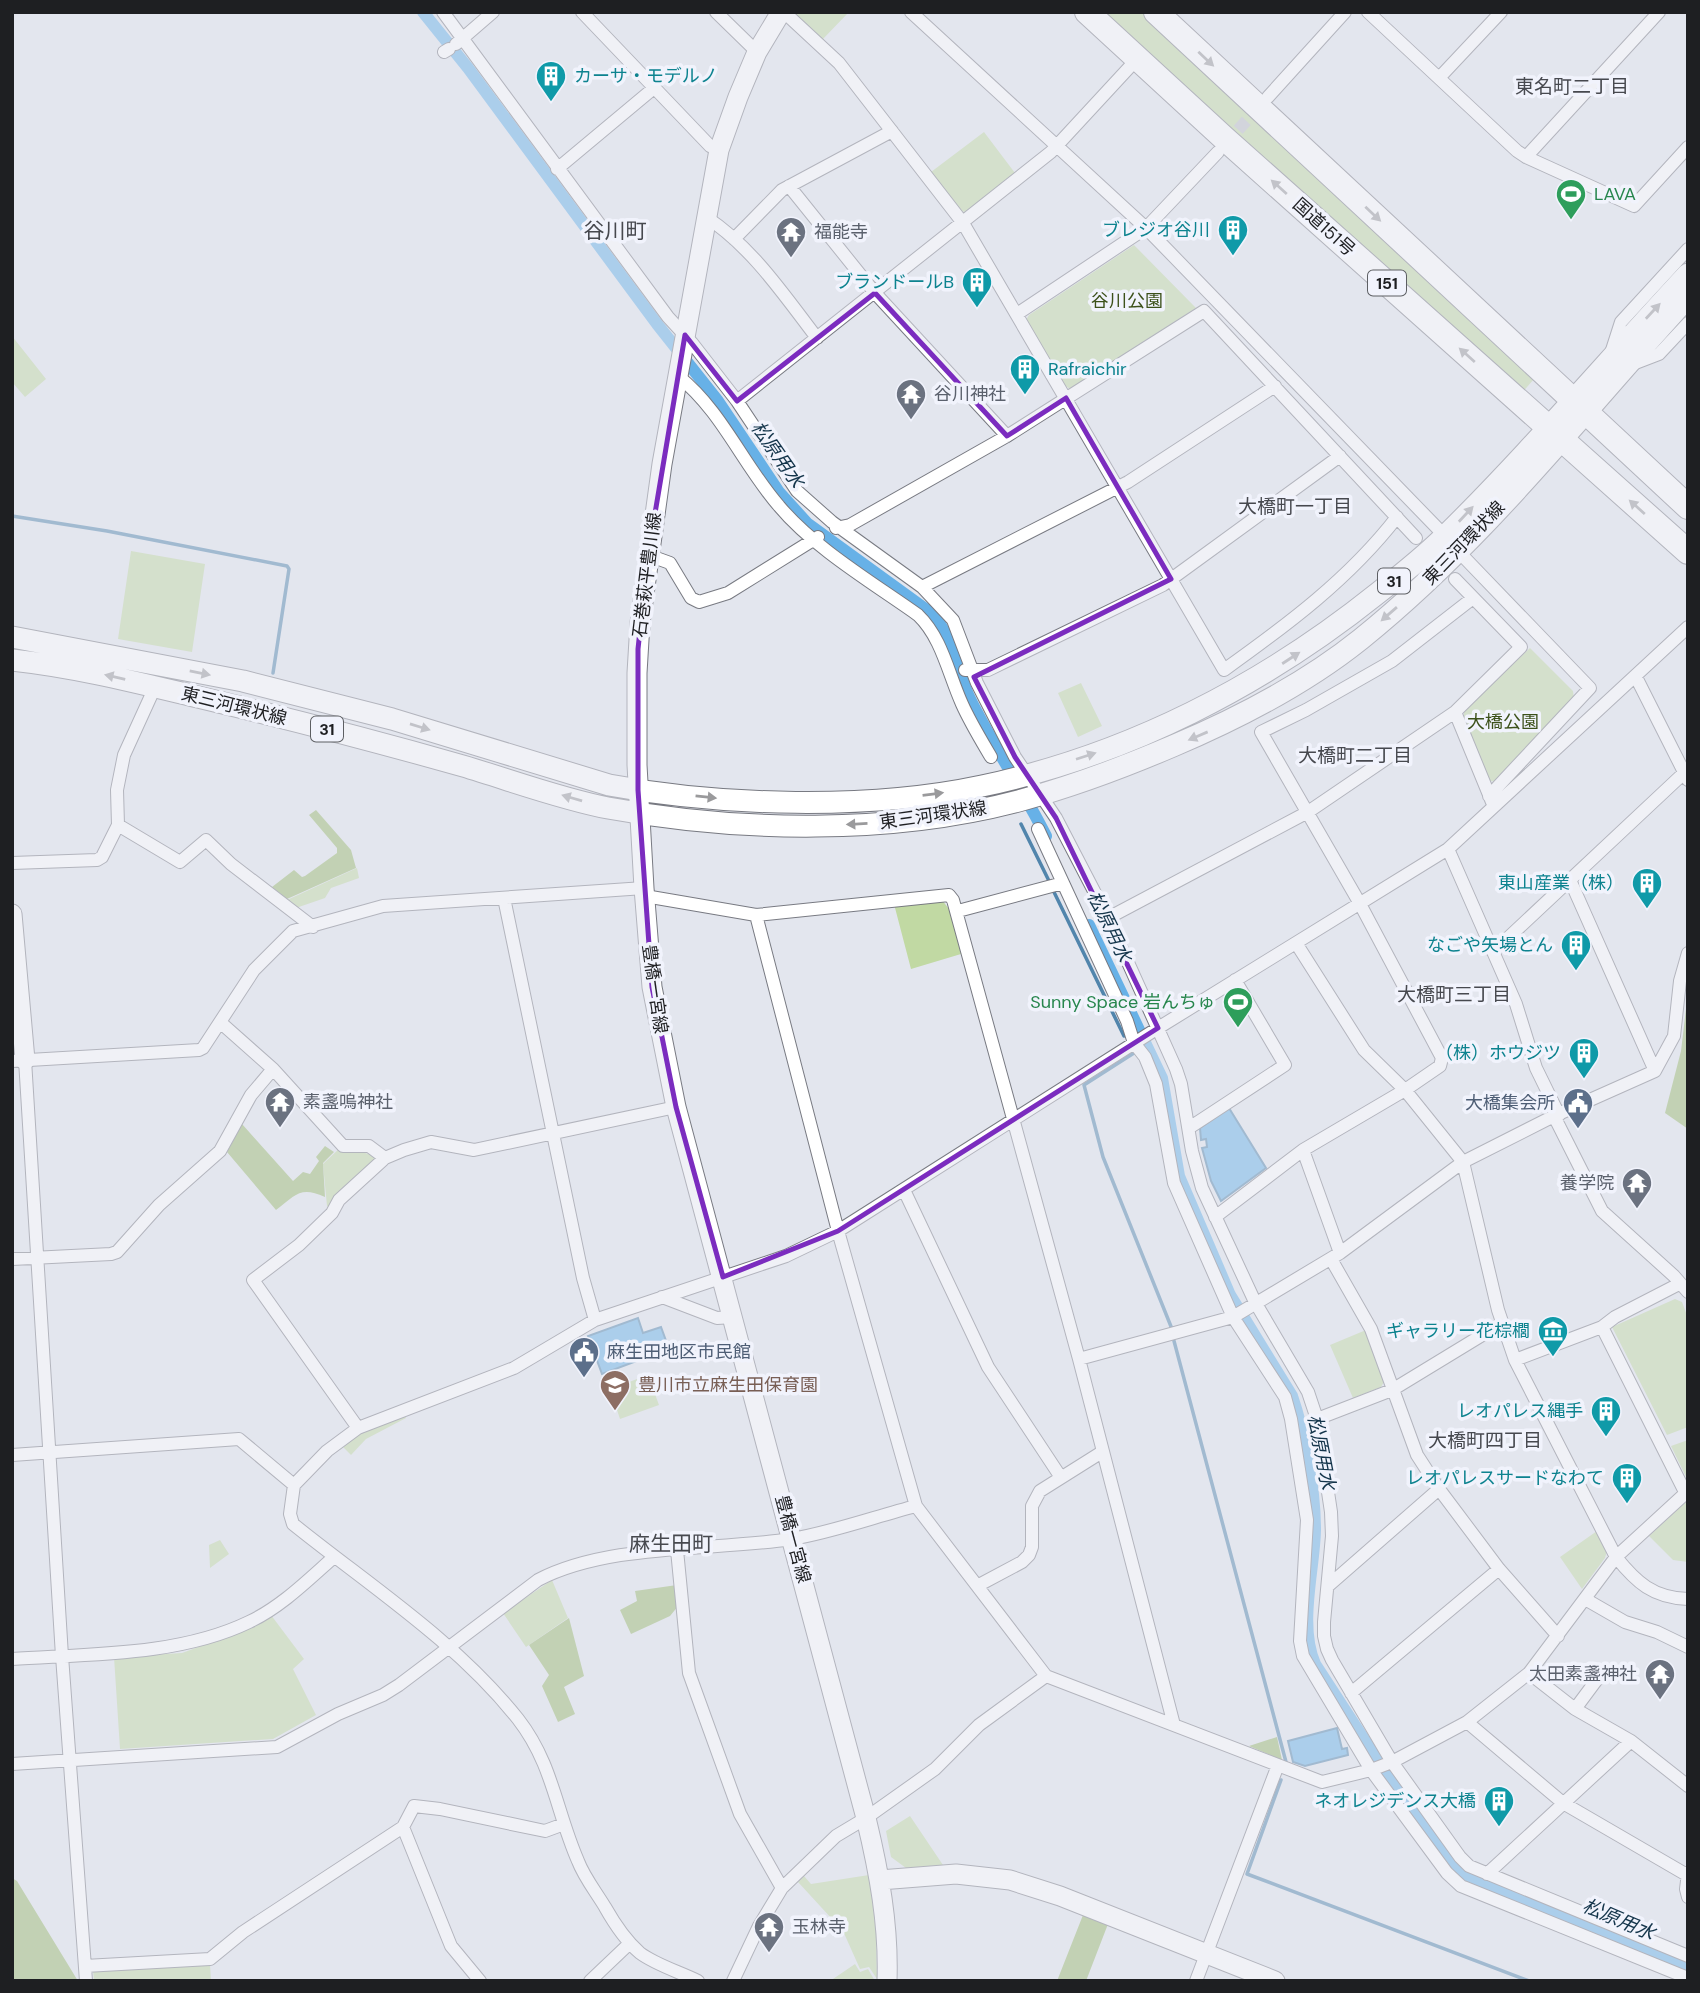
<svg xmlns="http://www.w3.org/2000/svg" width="1700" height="1993" font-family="'DM Sans','Noto Sans JP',sans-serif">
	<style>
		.green { fill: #c1d9a3 }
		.forest { fill: #99b96d }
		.water { fill: #67b1e7; stroke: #5185ac; stroke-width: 2 }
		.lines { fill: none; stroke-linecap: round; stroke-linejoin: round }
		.stream { stroke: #5185ac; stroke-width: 3.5 }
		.canal { stroke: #67b1e7; stroke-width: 12 }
		.street-tunnel { stroke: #bcbec5; stroke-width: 12; stroke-dasharray: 12 6; stroke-linecap: butt }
		.street-casing { stroke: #787a82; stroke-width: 14 }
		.secondary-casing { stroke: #787a82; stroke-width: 21 }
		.primary-casing { stroke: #787a82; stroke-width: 23 }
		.highway-casing { stroke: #787a82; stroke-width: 26 }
		.street { stroke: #fff; stroke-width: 12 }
		.secondary { stroke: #fff; stroke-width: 19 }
		.primary { stroke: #fff; stroke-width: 21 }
		.highway { stroke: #fff; stroke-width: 24 }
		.oneway { fill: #9a9a9c }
		.marked { fill: none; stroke: #7b2cbf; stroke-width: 5; stroke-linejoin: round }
		.labels { text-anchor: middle; stroke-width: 7; stroke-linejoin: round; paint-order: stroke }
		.shield { fill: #f1f3fc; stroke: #5d5f63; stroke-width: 2 }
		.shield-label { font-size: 16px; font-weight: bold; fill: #1e1f22 }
		.culture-label { font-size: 18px; fill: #0d838f; stroke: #f1f3fc; text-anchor: end }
		.leisure-label { font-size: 18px; fill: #27864d; stroke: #f1f3fc; text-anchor: start }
		.street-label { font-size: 18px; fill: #1e1f22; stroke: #f1f3fc }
		.worship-label { font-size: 18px; fill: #5b616d; stroke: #f1f3fc; text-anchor: start }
		.park-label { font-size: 18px; fill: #3c511a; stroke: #f1f3fc }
		.service-label { font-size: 18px; fill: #4e5e75; stroke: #f1f3fc; text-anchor: end }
		.education-label { font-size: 18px; fill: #785e54; stroke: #f1f3fc; text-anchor: start }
		.neighbourhood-label { font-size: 19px; fill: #47494f; stroke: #f1f3fc }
		.water-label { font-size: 19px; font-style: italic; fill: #14354b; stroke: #f1f3fc }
		.quarter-label { font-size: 21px; fill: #47494f; stroke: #f1f3fc }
	</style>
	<rect width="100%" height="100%" fill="#e3e6ee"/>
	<!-- green -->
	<path class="green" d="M797,12H849L822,40L796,16Z
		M1103,12H1145L1534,379L1521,394Z
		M984,132L1015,173L967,213L962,211L931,172Z
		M1134,245L1196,308L1070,389L1064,385L1026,320L1029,315Z
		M12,336L46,379L25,397L12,382Z
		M131,551L205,564L192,652L118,639Z
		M1530,648L1573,691L1574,699L1495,782L1487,780L1464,718V711Z
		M1081,683L1102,726L1078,737L1058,693Z
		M357,868L359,878L331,888L325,898L296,908L287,900Z
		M942,900L949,909L961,954L911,969L894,904Z
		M341,1147L377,1156L379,1159L330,1208L327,1206L323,1164Z
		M1675,1299L1682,1302L1688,1318V1427L1667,1435L1612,1327Z
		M1366,1330L1384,1382L1381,1387L1353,1398L1330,1345Z
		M648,1375L659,1405L620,1419L610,1389Z
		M405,1416L406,1418L366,1439L351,1455L343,1447L362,1432Z
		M1688,1440V1481L1671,1446Z
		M1688,1500V1562L1673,1560L1649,1536Z
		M1597,1531L1607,1551L1605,1558L1582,1589L1560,1557Z
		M220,1540L229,1554L210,1568L209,1545Z
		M552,1580L568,1618L526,1647L503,1613Z
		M271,1615L304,1659L293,1669L316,1715L273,1739L120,1749L114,1657L182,1653L251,1628Z
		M910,1816L943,1865L906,1868L891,1857L886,1831Z
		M869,1875L876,1930L877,1979L869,1967L860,1969L843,1931L798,1882L804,1876L811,1884Z
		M210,1964L211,1981H94L93,1970Z
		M855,1964L860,1972L868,1969L875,1981H830Z"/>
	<!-- forest -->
	<path class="forest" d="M316,810L351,850L356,868L287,899L272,887L294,870L302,877L305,876L337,853V848L309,815Z
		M1688,992V1129L1665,1113L1681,1051Z
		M242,1124L293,1181L303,1172L310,1174L319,1161L316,1157L325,1146L334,1152L323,1163L325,1197C300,1186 296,1195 276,1210L227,1152Z
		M677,1585L679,1605L670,1616L631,1634L620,1610L637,1601L635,1591Z
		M569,1618L584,1676L564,1687L575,1714L558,1722L542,1686L549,1675L529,1645Z
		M1277,1737L1282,1760L1249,1746Z
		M12,1878L17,1881L78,1981H12Z
		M1083,1915L1108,1924L1086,1981H1057Z"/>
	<!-- water -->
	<path class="water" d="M1229,1108L1266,1168L1221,1201L1211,1181L1202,1148L1207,1147L1206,1139L1201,1140L1200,1128Z
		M638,1318L643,1333L661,1327L669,1349L602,1374L588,1336Z
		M1337,1728L1342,1749L1347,1748L1348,1755L1305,1766L1293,1762L1288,1741Z"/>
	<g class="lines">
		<!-- stream -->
		<path class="stream" d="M12,516L107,531L287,566L289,569L273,673
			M1021,824L1050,883
			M1053,890L1124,1036
			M1134,1053L1084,1085L1103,1157L1172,1329
			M1174,1341L1286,1762
			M1281,1780L1247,1874L1529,1981"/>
		<!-- canal -->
		<path class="canal" d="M423,12L468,68L657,324L718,401L779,492L807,523L931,613C954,637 956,668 969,697C992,744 1022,788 1046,836
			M1089,925L1162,1078L1179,1176L1230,1295L1292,1396C1305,1434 1315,1489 1315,1530C1314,1572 1298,1625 1315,1664L1384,1770L1457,1872L1688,1968"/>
		<!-- street-tunnel -->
		<path class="street-tunnel" d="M1226,143L1261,105"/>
		<!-- street casing -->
		<g class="street-casing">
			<path id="street" d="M443,12L668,317L692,343L737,401L797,491L832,522L922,587L953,620L977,683L1015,757L1056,818L1108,918L1176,1069L1181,1084L1192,1151L1202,1188L1255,1302L1308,1392L1317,1419L1331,1512L1332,1536L1324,1622V1636L1327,1649L1332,1660L1392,1762L1460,1857L1469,1866L1688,1956
				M582,12L710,146L719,150
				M716,12L757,52
				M784,12L839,63L963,223L1224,670C1287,625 1349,579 1397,517
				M911,12L1146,228L1445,536
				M1368,12L1517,151L1526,157L1634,206L1688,147
				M456,44L493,12
				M444,52L449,49
				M1439,78L1501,12
				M1268,97L1345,12
				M1526,157L1659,12
				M557,169L654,88
				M789,186L875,293L1007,436
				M706,217C752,247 784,295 817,338
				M734,239L782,190L892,131
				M1017,314L1146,228L1218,152
				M1612,350L1621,322L1688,249
				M1633,364L1659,354L1688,323
				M678,376C722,411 743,465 779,506C814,548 873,583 918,615C942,638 948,673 962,704C970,722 981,740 991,757
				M737,401L1051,152L1137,59
				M836,528L850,525L1007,436L1204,311L1416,538
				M1458,551L1590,688L1489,796
				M648,555L670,563L691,598L699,602L728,593L818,537
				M922,587L1128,482L1275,386
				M965,670H988L1163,585L1340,456
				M1636,677L1688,780
				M1455,712L1492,802
				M118,825L180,862L206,840L231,864L313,927
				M1038,829L1127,1021L1134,1043L1145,1057L1156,1084L1174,1183L1233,1317L1285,1397L1291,1419L1307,1520L1300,1641L1303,1656L1371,1770L1447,1873L1461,1886L1688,1978
				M1448,849L1516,1004L1536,1068L1559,1115
				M12,863L97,860L102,857L118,825L117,790L124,755L155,687
				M1570,880L1655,1071
				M645,896L756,915L949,895L953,900L1079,1359L1174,1725
				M504,898L583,1278L595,1320
				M958,911L1063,883
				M756,915L838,1231L916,1506L1046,1676L1322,1782L1371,1770L1392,1762L1467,1722L1529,1673L1616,1557L1688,1491
				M1108,918L1308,812L1455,712L1521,647L1455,579
				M1296,943L1364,1050L1405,1090L1463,1162L1498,1310L1515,1360L1616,1557C1636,1582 1653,1598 1688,1599
				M1493,952L1684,773
				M220,1022L273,1069L343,1146H369L385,1158
				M25,1060L62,1656L86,1981
				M12,1061L199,1050L203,1048L254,970L293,931L383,906L644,888
				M1554,1116L1602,1211L1674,1276L1688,1292
				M1189,1128L1285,1065L1235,980
				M1303,1150L1340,1253
				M904,1190L988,1367L1060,1476
				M1215,1217L1303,1150L1405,1090L1440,1066L1442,1058L1359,902L1261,732L1306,710L1392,661L1473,598
				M12,1259L111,1254L117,1252L159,1205L220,1151L251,1095L273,1069
				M1331,1259L1371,1329L1417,1455L1439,1489L1499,1569L1558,1636
				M662,1297L717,1318L733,1317
				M1602,1327L1685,1492
				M1079,1359L1233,1317L1340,1253L1463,1162L1554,1116L1655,1071L1674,1036L1680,981L1688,953
				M1515,1360L1602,1327L1615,1317L1679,1284
				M1317,1419L1392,1390L1502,1323
				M358,1428L253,1280L299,1245L332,1213L339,1200L385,1158L404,1150L431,1142L474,1150L676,1107
				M12,1455L239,1439L294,1485
				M677,1550L689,1673L740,1814L782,1888
				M977,1586L1022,1562L1029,1555L1032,1547V1506L1040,1491L1102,1452
				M1328,1586L1439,1489
				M1585,1599L1625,1622L1657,1632L1688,1647
				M12,1659C89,1654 179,1656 249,1622C281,1607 308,1580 334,1557
				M1529,1673L1575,1709L1631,1741L1688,1786
				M1351,1693L1499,1569
				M1575,1709L1601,1674
				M1467,1722L1563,1803L1687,1875
				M12,1764L277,1747L338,1714L383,1695L399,1685L538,1580C609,1543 712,1551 791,1539C830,1533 877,1516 916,1506
				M403,1827L451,1946L480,1981
				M1688,1873L1686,1889L1688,1897
				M1487,1874L1631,1741
				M85,1966L210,1959L243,1932L403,1827L414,1806L440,1809L545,1831L564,1824
				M590,1981L630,1943
				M698,1981C680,1972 656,1965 640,1953C626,1941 614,1923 605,1907C596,1892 584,1877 578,1861C556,1811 553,1764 518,1719C456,1641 370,1586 293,1524L290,1514L294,1485L327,1451L358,1428L514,1368L595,1320L786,1256L838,1231L1158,1028L1448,849L1688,627
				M733,1981L759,1926L782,1888L836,1836L866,1818L935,1769L979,1725L1046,1676
				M1196,1981L1278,1765"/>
		</g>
		<!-- secondary casing -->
		<g class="secondary-casing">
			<path id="secondary" d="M781,12L757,52L738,97L719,150L662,464L640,623L637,673V765L644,888L652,987L676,1107L866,1818C879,1872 889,1925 887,1981
				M12,914L25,1060
				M880,1880L956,1874L1010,1880L1060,1896L1275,1981"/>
		</g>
		<!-- primary casing -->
		<g class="primary-casing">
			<path id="primary" d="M12,637L243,681L392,719L609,785C721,806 870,810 982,786C1128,755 1262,686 1378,593C1401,575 1425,556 1446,535C1530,452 1607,361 1688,274
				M12,660C76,667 135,682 198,697C286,718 375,741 463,766C510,780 561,799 608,808C739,832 892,835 1022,800C1073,786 1124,767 1173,746C1239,718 1305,684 1361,639C1484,540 1582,413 1688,297"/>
		</g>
		<!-- highway casing -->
		<g class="highway-casing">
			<path id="highway" d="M1087,12L1224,138L1688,552
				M1156,12L1688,507"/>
		</g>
		<!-- street -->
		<use href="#street" class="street"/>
		<!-- secondary -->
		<use href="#secondary" class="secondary"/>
		<!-- primary -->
		<use href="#primary" class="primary"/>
		<!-- highway -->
		<use href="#highway" class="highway"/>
	</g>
	<!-- one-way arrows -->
	<defs><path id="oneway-solid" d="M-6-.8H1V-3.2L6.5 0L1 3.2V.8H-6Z" transform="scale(1.75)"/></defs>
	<g class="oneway">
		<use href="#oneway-solid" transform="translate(1206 59) rotate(43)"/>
		<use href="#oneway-solid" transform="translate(1279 187) rotate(-138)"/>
		<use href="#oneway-solid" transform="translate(1373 214) rotate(43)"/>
		<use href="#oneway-solid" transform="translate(1653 311) rotate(-47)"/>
		<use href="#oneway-solid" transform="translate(1467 355) rotate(-138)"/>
		<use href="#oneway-solid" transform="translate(1637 507) rotate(-138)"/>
		<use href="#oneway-solid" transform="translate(1466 514) rotate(-47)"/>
		<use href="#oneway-solid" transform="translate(1389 614) rotate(139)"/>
		<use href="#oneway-solid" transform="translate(1291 658) rotate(-33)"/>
		<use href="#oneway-solid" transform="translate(200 673) rotate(11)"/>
		<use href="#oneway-solid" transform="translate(115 677) rotate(-167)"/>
		<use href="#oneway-solid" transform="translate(420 727) rotate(17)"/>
		<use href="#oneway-solid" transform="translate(1198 736) rotate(157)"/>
		<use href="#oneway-solid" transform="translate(1086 756) rotate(-18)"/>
		<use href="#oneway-solid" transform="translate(933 794) rotate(-7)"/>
		<use href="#oneway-solid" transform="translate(706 797) rotate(6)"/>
		<use href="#oneway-solid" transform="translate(572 798) rotate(-164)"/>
		<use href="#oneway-solid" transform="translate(857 824) rotate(177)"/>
	</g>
	<!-- marked area -->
	<path d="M0 0H1700V1993H0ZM875,293L1007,436L1066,398L1171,579L974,677L1015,757L1056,818L1158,1028L838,1231L723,1277L676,1107L652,987L638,790V649L648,555L685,335L737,401Z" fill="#e3e6ee" fill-opacity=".55" fill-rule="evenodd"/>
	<path class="marked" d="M875,293L1007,436L1066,398L1171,579L974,677L1015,757L1056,818L1158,1028L838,1231L723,1277L676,1107L652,987L638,790V649L648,555L685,335L737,401Z"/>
	<!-- icons -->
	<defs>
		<g id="building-pin" transform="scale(1.575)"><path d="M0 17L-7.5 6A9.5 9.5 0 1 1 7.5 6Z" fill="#0f9aa8" stroke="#f1f3fc"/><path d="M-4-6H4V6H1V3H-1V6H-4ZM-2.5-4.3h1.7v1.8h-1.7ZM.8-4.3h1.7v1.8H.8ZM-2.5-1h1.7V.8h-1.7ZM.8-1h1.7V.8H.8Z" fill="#fff"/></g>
		<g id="stadium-pin" transform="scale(1.575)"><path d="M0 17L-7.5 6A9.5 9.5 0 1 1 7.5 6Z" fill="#2e9e5b" stroke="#f1f3fc"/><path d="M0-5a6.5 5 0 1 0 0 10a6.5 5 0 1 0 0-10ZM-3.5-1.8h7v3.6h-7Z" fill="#fff"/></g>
		<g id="temple-pin" transform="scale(1.575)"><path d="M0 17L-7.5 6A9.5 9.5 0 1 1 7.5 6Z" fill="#6b7280" stroke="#f1f3fc"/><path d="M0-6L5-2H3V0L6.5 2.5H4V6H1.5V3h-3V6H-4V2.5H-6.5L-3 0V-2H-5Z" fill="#fff"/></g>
		<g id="civic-pin" transform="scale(1.575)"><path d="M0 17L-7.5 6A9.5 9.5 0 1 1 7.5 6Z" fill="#5c6f8a" stroke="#f1f3fc"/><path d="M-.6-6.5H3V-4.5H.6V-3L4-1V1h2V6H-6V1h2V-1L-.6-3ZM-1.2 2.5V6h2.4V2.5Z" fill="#fff"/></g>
		<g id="museum-pin" transform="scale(1.575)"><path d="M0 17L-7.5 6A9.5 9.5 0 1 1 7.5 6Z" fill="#0f9aa8" stroke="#f1f3fc"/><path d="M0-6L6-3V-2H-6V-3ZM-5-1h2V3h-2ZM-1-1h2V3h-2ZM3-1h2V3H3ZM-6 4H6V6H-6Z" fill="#fff"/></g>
		<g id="school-pin" transform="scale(1.575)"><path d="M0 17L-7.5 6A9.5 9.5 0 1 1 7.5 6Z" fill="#8d6e63" stroke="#f1f3fc"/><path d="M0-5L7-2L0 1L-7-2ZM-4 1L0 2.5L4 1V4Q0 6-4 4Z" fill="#fff"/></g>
	</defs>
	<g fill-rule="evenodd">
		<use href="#building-pin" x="551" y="76"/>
		<use href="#stadium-pin" x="1571" y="194"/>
		<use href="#building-pin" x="1233" y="230"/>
		<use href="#temple-pin" x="791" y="232"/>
		<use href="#building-pin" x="977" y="282"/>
		<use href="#building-pin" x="1025" y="369"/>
		<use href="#temple-pin" x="911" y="394"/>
		<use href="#building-pin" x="1647" y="883"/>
		<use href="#building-pin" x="1576" y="945"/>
		<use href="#stadium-pin" x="1238" y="1002"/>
		<use href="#building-pin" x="1584" y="1053"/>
		<use href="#temple-pin" x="280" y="1102"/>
		<use href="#civic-pin" x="1578" y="1103"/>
		<use href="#temple-pin" x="1637" y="1183"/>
		<use href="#museum-pin" x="1553" y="1331"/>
		<use href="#civic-pin" x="584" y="1352"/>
		<use href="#school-pin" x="615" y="1385"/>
		<use href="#building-pin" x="1606" y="1411"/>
		<use href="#building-pin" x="1627" y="1478"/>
		<use href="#temple-pin" x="1660" y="1674"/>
		<use href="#building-pin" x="1499" y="1801"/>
		<use href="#temple-pin" x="769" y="1927"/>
	</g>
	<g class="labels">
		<!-- shield labels -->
		<g class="shield">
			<rect x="1368" y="270.5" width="38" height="25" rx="5"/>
			<rect x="1378" y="568.5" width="32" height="25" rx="5"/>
			<rect x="311" y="716.5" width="32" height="25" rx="5"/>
		</g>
		<g class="shield-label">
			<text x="1387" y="289">151</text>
			<text x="1394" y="587">31</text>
			<text x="327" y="735">31</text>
		</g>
		<!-- culture labels -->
		<g class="culture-label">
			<text x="574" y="82" text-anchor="start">カーサ・モデルノ</text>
			<text x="1210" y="236">ブレジオ谷川</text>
			<text x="954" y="288">ブランドールB</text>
			<text x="1048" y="375" text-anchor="start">Rafraichir</text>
			<text x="1624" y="889">東山産業（株）</text>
			<text x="1553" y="951">なごや矢場とん</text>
			<text x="1561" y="1059">（株）ホウジツ</text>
			<text x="1530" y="1337">ギャラリー花棕櫚</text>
			<text x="1583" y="1417">レオパレス縄手</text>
			<text x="1604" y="1484">レオパレスサードなわて</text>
			<text x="1476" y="1807">ネオレジデンス大橋</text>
		</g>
		<!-- leisure labels -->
		<g class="leisure-label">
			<text x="1594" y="200">LAVA</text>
			<text x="1215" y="1008" text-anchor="end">Sunny Space 岩んちゅ</text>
		</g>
		<!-- street labels -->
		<g class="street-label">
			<text transform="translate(1324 227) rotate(42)" y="6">国道151号</text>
			<text transform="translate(1464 543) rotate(-46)" y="6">東三河環状線</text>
			<text transform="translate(647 575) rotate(-83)" y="6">石巻萩平豊川線</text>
			<text transform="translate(234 706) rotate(14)" y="6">東三河環状線</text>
			<text transform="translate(933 815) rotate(-8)" y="6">東三河環状線</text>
			<text transform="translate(655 989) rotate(82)" y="6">豊橋一宮線</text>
			<text transform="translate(793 1539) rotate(75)" y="6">豊橋一宮線</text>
		</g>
		<!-- worship labels -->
		<g class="worship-label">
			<text x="814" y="238">福能寺</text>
			<text x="934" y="400">谷川神社</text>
			<text x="303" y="1108">素盞嗚神社</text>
			<text x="1614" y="1189" text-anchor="end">養学院</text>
			<text x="1637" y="1680" text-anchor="end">太田素盞神社</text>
			<text x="792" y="1933">玉林寺</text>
		</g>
		<!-- park labels -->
		<g class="park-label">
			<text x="1127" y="307">谷川公園</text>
			<text x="1503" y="728">大橋公園</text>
		</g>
		<!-- service labels -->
		<g class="service-label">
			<text x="1555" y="1109">大橋集会所</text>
			<text x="607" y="1358" text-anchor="start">麻生田地区市民館</text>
		</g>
		<!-- education labels -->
		<g class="education-label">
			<text x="638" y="1391">豊川市立麻生田保育園</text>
		</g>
		<!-- neighbourhood labels -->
		<g class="neighbourhood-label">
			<text x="1572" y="93">東名町二丁目</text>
			<text x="1295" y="513">大橋町一丁目</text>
			<text x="1355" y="762">大橋町二丁目</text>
			<text x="1454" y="1001">大橋町三丁目</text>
			<text x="1485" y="1447">大橋町四丁目</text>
		</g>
		<!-- water labels -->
		<g class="water-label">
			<text transform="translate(778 454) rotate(55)" y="7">松原用水</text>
			<text transform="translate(1110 926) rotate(64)" y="7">松原用水</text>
			<text transform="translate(1322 1452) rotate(79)" y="7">松原用水</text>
			<text transform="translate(1619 1919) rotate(23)" y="7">松原用水</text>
		</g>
		<!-- quarter labels -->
		<g class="quarter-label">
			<text x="615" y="238">谷川町</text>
			<text x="671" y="1551">麻生田町</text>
		</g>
	</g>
	<!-- border -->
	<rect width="1700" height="1993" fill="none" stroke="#1e1f22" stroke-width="28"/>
</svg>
